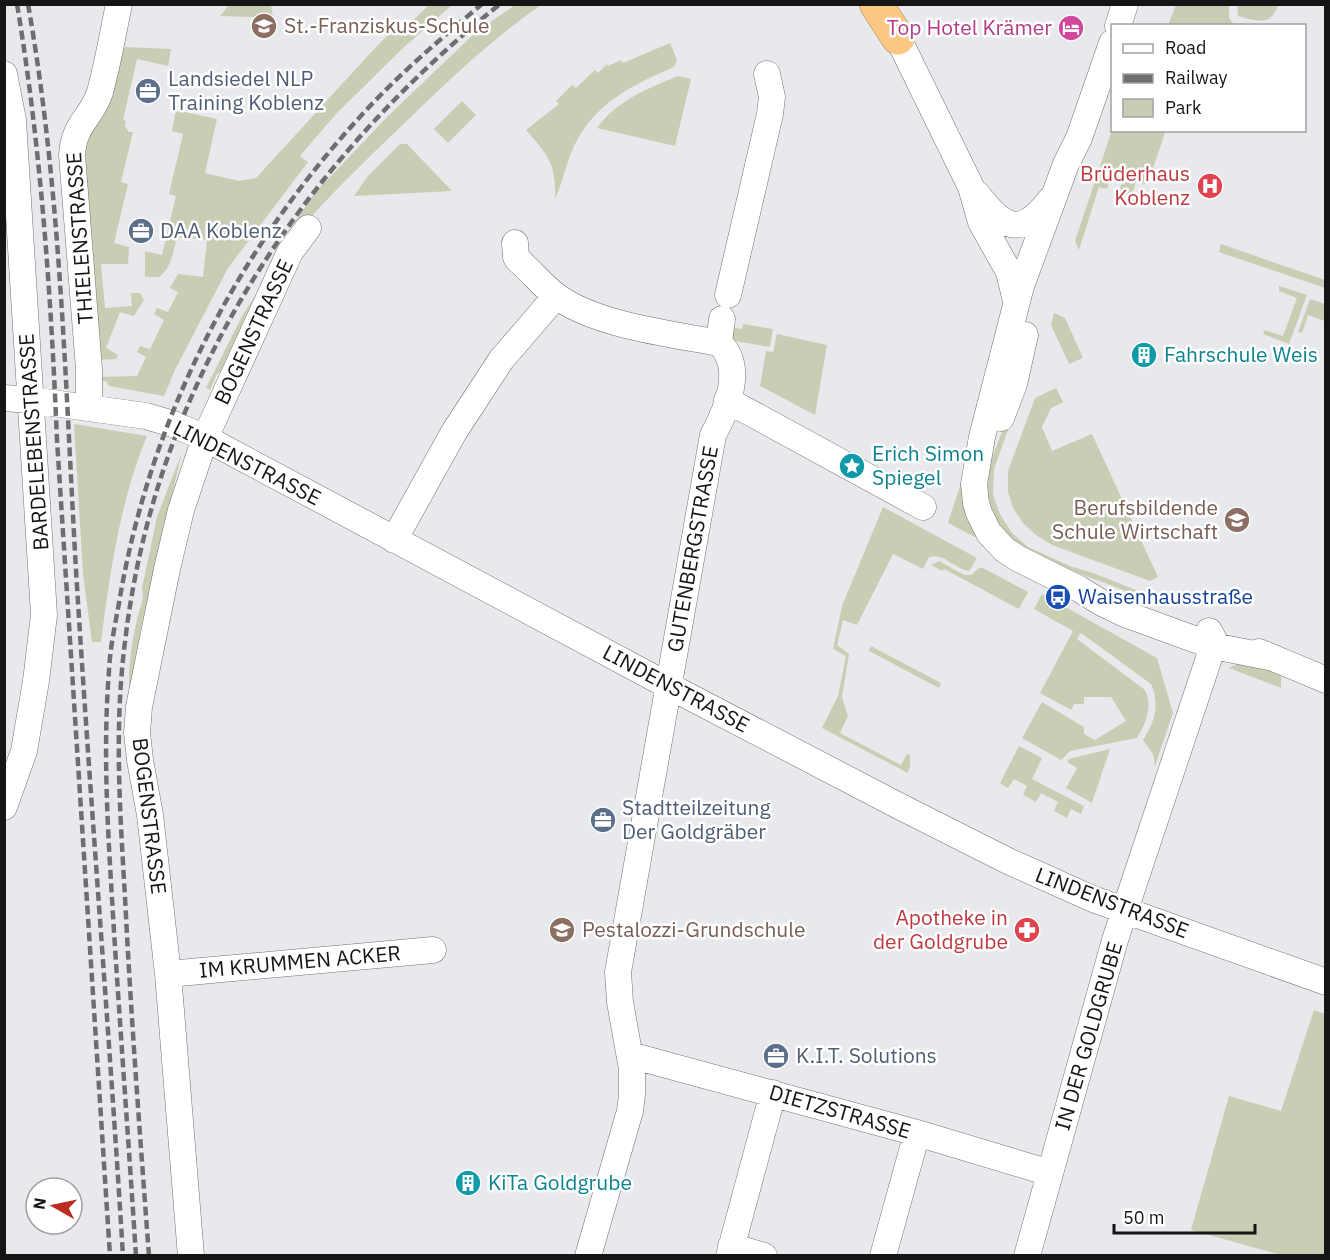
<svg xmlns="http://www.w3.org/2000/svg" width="1330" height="1260" font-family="'IBM Plex Sans',sans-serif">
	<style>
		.green { fill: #c8ceb3 }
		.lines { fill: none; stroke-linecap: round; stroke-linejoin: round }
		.minor-casing { stroke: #717275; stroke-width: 27 }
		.highway-casing { stroke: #aa895d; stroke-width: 34 }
		.minor { stroke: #fff; stroke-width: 26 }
		.highway { stroke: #fac883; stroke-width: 33 }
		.rail { stroke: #6e6e70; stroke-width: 4.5; stroke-dasharray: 9 4.5; stroke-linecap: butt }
		.labels { text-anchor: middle; stroke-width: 5; stroke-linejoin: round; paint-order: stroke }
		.education-label { font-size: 21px; fill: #785e54; stroke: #fff; text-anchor: start }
		.hotel-label { font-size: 21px; fill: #b23c85; stroke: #fff; text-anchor: end }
		.service-label { font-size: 21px; fill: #4e5e75; stroke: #fff; text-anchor: start }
		.health-label { font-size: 21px; fill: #be3a42; stroke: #fff; text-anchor: end }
		.street-label { font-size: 21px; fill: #151516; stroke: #fff }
		.culture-label { font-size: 21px; fill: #0d838f; stroke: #fff; text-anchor: start }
		.transit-label { font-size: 21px; fill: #164399; stroke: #fff; text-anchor: start }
	</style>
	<rect width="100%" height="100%" fill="#e8e9ed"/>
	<!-- green -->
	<path class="green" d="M271,5L273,18L220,16L229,5Z
		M429,5H452L403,48L336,114L300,156L308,162L228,268L175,370L164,396L109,386L106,381H98V377L137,376L146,357L137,352L140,346L150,349L164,320L154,314L157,308L168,312L178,292L170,288L178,274L203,277L207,240L177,237C173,251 172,268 159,277H145V251L162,255L176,196L169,194L183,134L172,131L176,110L217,119L205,173L239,181L256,178L375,48L390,33L413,20Z
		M515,5H541C495,37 454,75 413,115C369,157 325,199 286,245L287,234L314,194L387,117L476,32Z
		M1176,5H1229V18L1234,25H1168Z
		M1237,5V4L1278,5C1271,27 1257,21 1238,16Z
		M670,43L677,60L674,67C632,85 595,103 574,146C566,163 563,182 555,199C556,164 549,156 526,130L559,104L556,101L572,85L576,88L595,70L598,73L607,64L608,66L621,60L623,63Z
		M126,47L171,49L168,66L137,59L123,120L126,121L125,126L129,132H133L121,182L128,184L114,243L129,247L128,264H101L105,308L132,306L131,293H140L144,300L134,316L120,312L106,348L118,355L116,359L97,360L82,154L88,132L93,131L107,108L120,51Z
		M678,76L691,79L675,146L597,128C617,100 647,89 678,76Z
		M462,101L476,115L448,143L434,129Z
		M1112,130L1156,131L1165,133L1152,171H1149L1145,184L1136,182L1132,195L1119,191L1125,174L1113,170L1107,189L1099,187L1079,250L1075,241Z
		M400,144H407L452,191L354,196L367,177Z
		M1221,244L1325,280V288L1219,252Z
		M1279,286L1307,295L1289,344L1263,334L1265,330L1283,336L1297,298L1279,291Z
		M259,290L226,368L217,374L210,390L206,388L242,316Z
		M1310,299L1325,304V321L1308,315L1302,333L1298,332Z
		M1054,313L1065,318L1083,358L1069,364L1051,325Z
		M743,324L773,329L770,347L735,341L732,337L734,328L742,329Z
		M777,334L827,345L815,415L760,386L766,351L773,352Z
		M1056,388L1063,402L1051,408L1042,427L1052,451L1092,434L1158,577L1150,581L1052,545L1036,535L1023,523L1013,508L1008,492V471L1035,398Z
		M1017,390L1022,391L994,469L993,495L1000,514L1012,533L1028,547L1070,566L1093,573L1149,595L1147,600C1129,593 1110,584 1091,578C1038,559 979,540 989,469C990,460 995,451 998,442C1005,425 1011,408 1017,390Z
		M74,424L147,436C120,501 110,572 101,642H92L83,574Z
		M182,452L141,627L130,701C127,675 131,645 137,620C139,609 145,601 142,588L157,517Z
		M961,483L965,484L983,541L948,523Z
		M883,507L977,558L969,571C954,569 945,553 929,557L923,569L893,554L857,625L843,620L837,645L849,654L842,697L848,716L840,733L901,765L907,754L910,755V766L908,773L822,728L838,696L846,656L833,649L842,606Z
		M939,561L964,575H971L979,568H983L1028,592L1019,609L944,569L942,571L931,565Z
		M1042,594L1157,658L1173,713L1155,766L1153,754L1143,740C1155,721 1160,705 1151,684L1081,633L1077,639L1145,690C1153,706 1146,723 1137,738L1070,751L1061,760L1022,738L1042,702L1084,727V734L1095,740L1126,721L1111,697H1084V704H1074L1071,710L1040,693L1073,631L1034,609Z
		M871,646L941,683L939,688L869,651Z
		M1246,662L1281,673V688L1229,668L1237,664Z
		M1019,746L1042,758L1032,779L1084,806L1081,814L1071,809L1067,818L1054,811L1058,802L1041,793L1036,802L1023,795L1027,786L1014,779L1008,788L1000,783Z
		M1110,749L1092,803L1066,788L1077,768L1067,762L1069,759Z
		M1314,1010L1325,1014V1255H1281L1191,1230L1229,1096L1281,1111Z"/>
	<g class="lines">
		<!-- minor casing -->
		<g class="minor-casing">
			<path id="minor" d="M1118,26L1125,4
				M898,38L971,187L981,222L1009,272L1016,301
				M1112,43L1079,138L1066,164L1021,286L982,437L974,484L976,503L979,513L989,533L1005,550L1019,559L1079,589L1102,603L1125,614L1213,646L1274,658
				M4,74L13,120L44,615L36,681L24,751L4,807
				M977,194C1004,229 1020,238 1050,200
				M515,243L516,257L518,260C531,271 542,285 555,295C594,325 671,334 719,343
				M728,295L770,114L772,97L767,74
				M4,398L31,400L146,416L173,424L205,438L669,686L899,806L1008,861L1093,899L1326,982
				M727,400L923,507
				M89,408V369L72,155C74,123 91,119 100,92C108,63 113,33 119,4
				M1001,418L1014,384L1025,335
				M394,540L454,432L501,360L556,296
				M1259,652L1326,680
				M168,974L433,950
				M630,1055L917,1133L1050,1173
				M731,1246L764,1256
				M191,1256L168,974L150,815L140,760L137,733L139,707L167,569L181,510L205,438L290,252L308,228
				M588,1256L630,1111L632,1095V1069L620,1002L618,972L713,435C727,410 745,366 719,343L722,319
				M729,1256L773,1093
				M883,1256L917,1133
				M1027,1256L1115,940L1213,646V638L1209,631"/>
		</g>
		<!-- highway casing -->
		<g class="highway-casing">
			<path id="highway" d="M876,4L898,38"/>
		</g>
		<!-- minor -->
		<use href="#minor" class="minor"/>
		<!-- highway -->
		<use href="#highway" class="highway"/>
		<!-- rail -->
		<path class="rail" d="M17,4C41,148 51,295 57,440L110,1256
			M28,4C61,191 65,381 76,570C90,798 109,1027 123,1256
			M136,1256C129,1148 121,1040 114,932C109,846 102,758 109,671C110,648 115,625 119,603C150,416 240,244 370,106C405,69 443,37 482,4
			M149,1256C140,1136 131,1017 125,897C120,812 114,727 125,642C155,384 300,165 500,4"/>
	</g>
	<!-- icons -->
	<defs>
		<g id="school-disc" transform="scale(1.35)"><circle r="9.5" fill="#8d6e63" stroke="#fff"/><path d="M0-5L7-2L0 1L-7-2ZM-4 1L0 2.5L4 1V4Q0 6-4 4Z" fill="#fff"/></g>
		<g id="hotel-disc" transform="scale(1.35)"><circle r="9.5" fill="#d1479c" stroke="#fff"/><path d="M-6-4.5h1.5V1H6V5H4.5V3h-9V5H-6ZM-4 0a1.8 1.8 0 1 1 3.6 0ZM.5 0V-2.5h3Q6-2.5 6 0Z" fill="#fff"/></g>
		<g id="office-disc" transform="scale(1.35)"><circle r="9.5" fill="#5c6f8a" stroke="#fff"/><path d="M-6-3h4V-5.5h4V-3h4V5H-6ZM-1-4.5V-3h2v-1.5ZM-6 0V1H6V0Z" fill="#fff"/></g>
		<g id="hospital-disc" transform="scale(1.35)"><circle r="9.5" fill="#e0444e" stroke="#fff"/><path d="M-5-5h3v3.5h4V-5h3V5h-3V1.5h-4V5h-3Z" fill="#fff"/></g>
		<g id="building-disc" transform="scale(1.35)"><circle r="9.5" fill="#0f9aa8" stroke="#fff"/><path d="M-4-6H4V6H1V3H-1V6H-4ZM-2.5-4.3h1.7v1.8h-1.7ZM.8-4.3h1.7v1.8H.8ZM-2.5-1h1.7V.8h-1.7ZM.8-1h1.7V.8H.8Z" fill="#fff"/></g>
		<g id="sight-disc" transform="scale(1.35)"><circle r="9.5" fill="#0f9aa8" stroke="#fff"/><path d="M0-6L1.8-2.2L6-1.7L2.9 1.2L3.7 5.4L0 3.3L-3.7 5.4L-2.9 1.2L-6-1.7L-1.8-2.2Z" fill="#fff"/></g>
		<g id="bus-disc" transform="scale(1.35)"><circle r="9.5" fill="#1a4fb4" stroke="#fff"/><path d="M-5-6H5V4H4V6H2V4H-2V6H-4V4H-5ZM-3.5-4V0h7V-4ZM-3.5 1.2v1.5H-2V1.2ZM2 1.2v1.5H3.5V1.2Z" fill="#fff"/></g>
		<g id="pharmacy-disc" transform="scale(1.35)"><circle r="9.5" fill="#e0444e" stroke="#fff"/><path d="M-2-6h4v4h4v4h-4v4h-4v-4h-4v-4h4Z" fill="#fff"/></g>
	</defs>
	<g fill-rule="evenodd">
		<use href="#school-disc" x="264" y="26"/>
		<use href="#hotel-disc" x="1071" y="28"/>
		<use href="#office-disc" x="148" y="91"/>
		<use href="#hospital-disc" x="1210" y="186"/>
		<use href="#office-disc" x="141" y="231"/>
		<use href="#building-disc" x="1144" y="355"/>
		<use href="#sight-disc" x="852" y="466"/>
		<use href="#school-disc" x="1237" y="520"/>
		<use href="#bus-disc" x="1058" y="597"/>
		<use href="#office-disc" x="603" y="820"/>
		<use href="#school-disc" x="562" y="930"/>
		<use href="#pharmacy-disc" x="1027" y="930"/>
		<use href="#office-disc" x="776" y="1056"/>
		<use href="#building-disc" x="468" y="1183"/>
	</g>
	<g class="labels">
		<!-- education labels -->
		<g class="education-label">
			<text x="284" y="33">St.-Franziskus-Schule</text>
			<text x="1218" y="515" text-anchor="end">Berufsbildende<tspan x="1218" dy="24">Schule Wirtschaft</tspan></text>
			<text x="582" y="937">Pestalozzi-Grundschule</text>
		</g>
		<!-- hotel labels -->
		<g class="hotel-label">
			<text x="1052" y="35">Top Hotel Krämer</text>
		</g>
		<!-- service labels -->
		<g class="service-label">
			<text x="168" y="86">Landsiedel NLP<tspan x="168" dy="24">Training Koblenz</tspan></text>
			<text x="160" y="238">DAA Koblenz</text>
			<text x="622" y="815">Stadtteilzeitung<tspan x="622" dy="24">Der Goldgräber</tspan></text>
			<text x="796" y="1063">K.I.T. Solutions</text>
		</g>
		<!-- health labels -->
		<g class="health-label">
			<text x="1190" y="181">Brüderhaus<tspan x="1190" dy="24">Koblenz</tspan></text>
			<text x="1008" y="925">Apotheke in<tspan x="1008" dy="24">der Goldgrube</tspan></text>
		</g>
		<!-- street labels -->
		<g class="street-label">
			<text transform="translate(80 238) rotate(-94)" y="7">THIELENSTRASSE</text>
			<text transform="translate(254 332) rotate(-65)" y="7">BOGENSTRASSE</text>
			<text transform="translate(34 442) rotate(-94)" y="7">BARDELEBENSTRASSE</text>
			<text transform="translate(247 463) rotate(27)" y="7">LINDENSTRASSE</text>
			<text transform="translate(693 549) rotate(-80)" y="7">GUTENBERGSTRASSE</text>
			<text transform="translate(676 689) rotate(28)" y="7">LINDENSTRASSE</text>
			<text transform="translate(149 816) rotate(83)" y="7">BOGENSTRASSE</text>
			<text transform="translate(1112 903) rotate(21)" y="7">LINDENSTRASSE</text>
			<text transform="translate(300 962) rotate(-5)" y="7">IM KRUMMEN ACKER</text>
			<text transform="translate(1089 1036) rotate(-74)" y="7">IN DER GOLDGRUBE</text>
			<text transform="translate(840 1112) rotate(16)" y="7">DIETZSTRASSE</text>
		</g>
		<!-- culture labels -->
		<g class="culture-label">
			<text x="1164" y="362">Fahrschule Weis</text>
			<text x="872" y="461">Erich Simon<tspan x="872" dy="24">Spiegel</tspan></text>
			<text x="488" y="1190">KiTa Goldgrube</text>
		</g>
		<!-- transit labels -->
		<g class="transit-label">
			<text x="1078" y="604">Waisenhausstraße</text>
		</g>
	</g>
	<!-- border -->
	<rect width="1330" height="1260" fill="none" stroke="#151516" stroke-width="12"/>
	<!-- legend -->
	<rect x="1111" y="24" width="195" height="108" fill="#ffffff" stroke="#a1a1a2" stroke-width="1.5"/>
	<rect x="1123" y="44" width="30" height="9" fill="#ffffff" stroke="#a1a1a2" stroke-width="1.5"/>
	<text x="1165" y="54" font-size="18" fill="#151516">Road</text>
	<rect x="1123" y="74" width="30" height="9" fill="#6e6e70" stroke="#a1a1a2" stroke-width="1.5"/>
	<text x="1165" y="84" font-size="18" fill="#151516">Railway</text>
	<rect x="1123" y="99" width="30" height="18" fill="#c8ceb3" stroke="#a1a1a2" stroke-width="1.5"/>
	<text x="1165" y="114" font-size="18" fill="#151516">Park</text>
	<!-- north arrow -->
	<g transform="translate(54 1206) rotate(279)"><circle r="28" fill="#ffffff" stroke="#a1a1a2" stroke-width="1.5"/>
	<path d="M0-4.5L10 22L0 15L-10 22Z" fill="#ba2c20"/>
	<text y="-9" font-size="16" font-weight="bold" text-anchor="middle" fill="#151516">N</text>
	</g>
	<!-- scale -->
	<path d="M1114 1224v9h141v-9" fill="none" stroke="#151516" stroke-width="3"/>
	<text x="1123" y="1224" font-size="18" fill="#151516" stroke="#ffffff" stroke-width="4.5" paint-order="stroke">50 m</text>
</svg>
